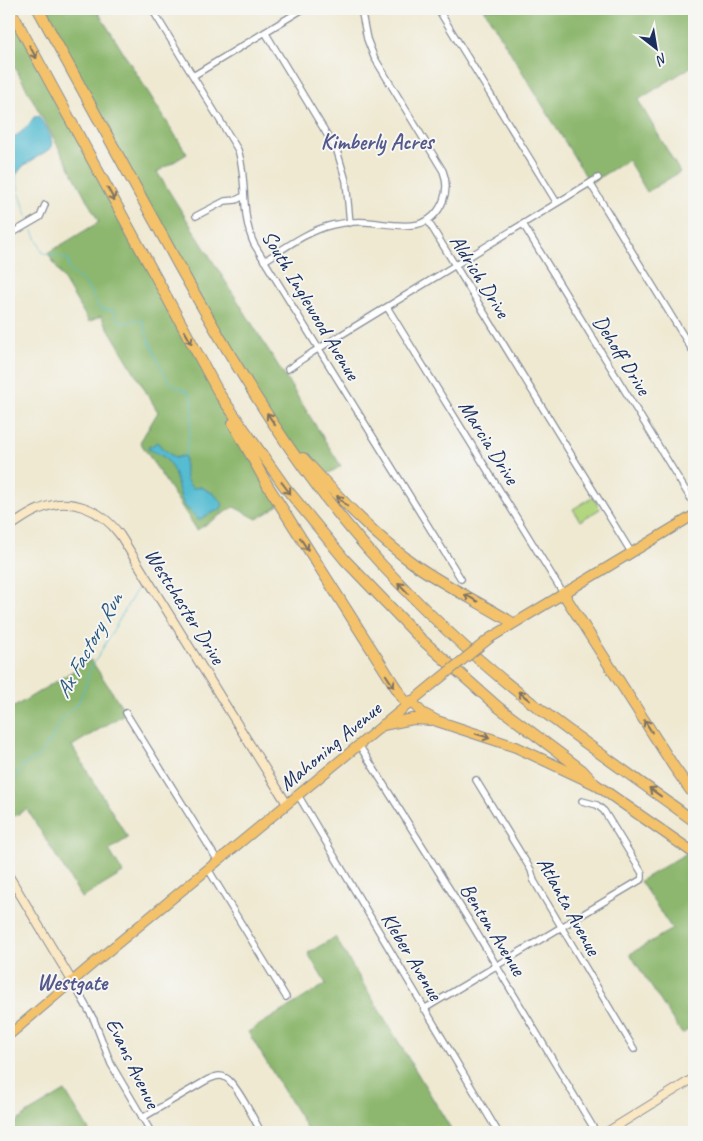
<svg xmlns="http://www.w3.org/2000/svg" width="703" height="1141" font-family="Caveat,sans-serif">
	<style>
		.green { fill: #b2d67f; stroke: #66826e }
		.forest { fill: #8db76e; stroke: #547366 }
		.water { fill: #54bcd2; stroke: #387698 }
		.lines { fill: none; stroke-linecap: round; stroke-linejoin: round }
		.stream { stroke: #54bcd2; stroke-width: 1 }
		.street-casing { stroke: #858c98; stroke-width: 8 }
		.secondary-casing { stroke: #858c98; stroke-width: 10 }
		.primary-casing { stroke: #858c98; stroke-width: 11 }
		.highway-casing { stroke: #858c98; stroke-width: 12 }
		.street { stroke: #fff; stroke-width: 5.5 }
		.secondary { stroke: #fae7c3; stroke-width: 8 }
		.primary { stroke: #f3c26a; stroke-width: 9 }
		.highway { stroke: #f3c26a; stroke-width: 10 }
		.primary-bridge-casing { stroke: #858c98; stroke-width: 11; stroke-linecap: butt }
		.primary-bridge { stroke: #f3c26a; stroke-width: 9 }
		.oneway { stroke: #7c7163 }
		.labels { text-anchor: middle; stroke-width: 4; stroke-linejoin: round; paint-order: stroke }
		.street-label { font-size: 21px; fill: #1b2f5e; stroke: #f6f6f2 }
		.neighbourhood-label { font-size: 22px; font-weight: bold; fill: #54588b; stroke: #f6f6f2 }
		.water-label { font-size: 22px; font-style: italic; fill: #2c5981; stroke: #f6f6f2 }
	</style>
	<rect width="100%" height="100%" fill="#f6f6f2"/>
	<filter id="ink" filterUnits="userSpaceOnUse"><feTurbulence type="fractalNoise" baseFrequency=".02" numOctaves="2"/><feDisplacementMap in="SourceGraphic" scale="10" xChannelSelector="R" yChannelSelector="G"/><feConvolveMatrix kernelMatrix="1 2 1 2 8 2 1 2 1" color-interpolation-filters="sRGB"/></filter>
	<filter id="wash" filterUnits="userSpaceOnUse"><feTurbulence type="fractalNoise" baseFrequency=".0096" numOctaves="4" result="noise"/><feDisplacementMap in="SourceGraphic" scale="20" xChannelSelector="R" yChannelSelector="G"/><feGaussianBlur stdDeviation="1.12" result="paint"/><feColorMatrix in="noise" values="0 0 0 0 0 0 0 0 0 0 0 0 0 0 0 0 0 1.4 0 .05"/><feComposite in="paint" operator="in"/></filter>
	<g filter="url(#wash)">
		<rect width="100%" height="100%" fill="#efe9d2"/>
		<!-- green -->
		<path class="green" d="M593,497L600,509L580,521L573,509Z"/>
		<!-- forest -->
		<path class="forest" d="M9,9L279,505L257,519L234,507L197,530L140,442L158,412L101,316L89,322L48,253L99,222L16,69L9,64Z
			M38,9H96L187,154L157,172L341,466L321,478L283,437L256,397Z
			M484,9H694V65L638,100L680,172L647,192L628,160L590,183Z
			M91,660L126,713L72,746L128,838L109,850L123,873L82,898L27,809L9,819V710Z
			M690,851L694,853V1026L682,1034L630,954L672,929L640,881Z
			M335,937L453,1132H309L248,1032L326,984L308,953Z
			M65,1091L90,1132H9V1128L28,1113Z"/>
		<!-- water -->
		<path class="water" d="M39,116C44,125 56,139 50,149L23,166L16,175L9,164V140C20,134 27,128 34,117Z
			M157,442L161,447L175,458L183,456L185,457C185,469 183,481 193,488L201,487L214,494L223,504L220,510C210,512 207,517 198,520C195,513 186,510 183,503C176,487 177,466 162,456C158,453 152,451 148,449L149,446H152Z"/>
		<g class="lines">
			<!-- stream -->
			<path class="stream" d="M16,175L19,191L27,216
				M33,231L43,253L68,259L69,270L86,284L100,309L113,310L120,322C128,325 135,318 142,320C145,332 163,376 172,384C178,389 187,388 191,396C196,406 187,445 185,457
				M150,570L154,565
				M9,791L22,766L39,756L50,742L61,720L78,703L84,690L89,672L141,582"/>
		</g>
	</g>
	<g filter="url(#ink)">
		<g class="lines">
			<!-- street casing -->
			<g class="street-casing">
				<path id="street" d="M152,9L238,150C248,181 240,214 254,244L461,579
					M438,9L557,203
					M265,32L337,151L346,181L350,223
					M193,76L303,9
					M590,183L694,353
					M196,216L225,201L236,200L244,196
					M428,221L631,552
					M523,224L694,504
					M9,235L40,217L45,205
					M264,261C285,248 307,231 332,225C342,223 355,221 366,222C395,224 429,236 443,201C447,191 447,181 443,171L374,57L367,39L361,9
					M387,307L563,593
					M288,369L313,352L598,178
					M126,713L218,861
					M359,745L472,925L596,1132
					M476,780L531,870L534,881L634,1049
					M298,795L498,1132
					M208,869L286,997
					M72,981L94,1020L111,1064L151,1132
					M424,1009L642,879V873L604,811L597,805L582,801
					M142,1118L207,1080C214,1077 220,1074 226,1078C236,1083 255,1121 261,1132"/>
			</g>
			<!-- secondary casing -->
			<g class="secondary-casing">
				<path id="secondary" d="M9,527C19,521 29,513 40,509C70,496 101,509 120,535L287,804
					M9,876L72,981
					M607,1132L694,1078"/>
			</g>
			<!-- primary casing -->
			<g class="primary-casing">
				<path id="primary" d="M490,638L694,515
					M9,1035L95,962L433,684"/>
			</g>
			<!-- highway casing -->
			<g class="highway-casing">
				<path id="highway" d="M10,9L220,395L285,487L345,560L420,638L498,707L582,770L595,784
					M38,9C85,95 132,180 179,266C238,371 300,476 382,565C423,609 467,651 514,689C572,735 634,777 694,821
					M233,423L268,486L407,705
					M303,458C338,496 372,534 414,564C445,586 481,603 513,623
					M563,593L674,767L694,795
					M411,701L422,713L437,721L516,747L595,784L694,853
					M383,725L413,719L431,720"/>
			</g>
			<!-- street -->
			<use href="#street" class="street"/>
			<!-- secondary -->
			<use href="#secondary" class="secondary"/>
			<!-- primary -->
			<use href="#primary" class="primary"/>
			<!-- highway -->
			<use href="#highway" class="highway"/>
			<!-- primary-bridge casing -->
			<g class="primary-bridge-casing">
				<path id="primary-bridge" d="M433,684L490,638"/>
			</g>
			<!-- primary-bridge -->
			<use href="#primary-bridge" class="primary-bridge"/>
		</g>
		<!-- one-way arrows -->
		<defs><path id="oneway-shaft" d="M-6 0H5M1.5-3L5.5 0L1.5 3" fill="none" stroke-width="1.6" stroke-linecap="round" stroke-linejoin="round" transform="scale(1.25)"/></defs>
		<g class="oneway">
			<use href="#oneway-shaft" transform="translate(33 52) rotate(61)"/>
			<use href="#oneway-shaft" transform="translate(111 194) rotate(61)"/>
			<use href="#oneway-shaft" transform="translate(188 337) rotate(61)"/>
			<use href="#oneway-shaft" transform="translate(271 419) rotate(-124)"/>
			<use href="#oneway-shaft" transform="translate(286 488) rotate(53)"/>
			<use href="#oneway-shaft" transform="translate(342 501) rotate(-134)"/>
			<use href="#oneway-shaft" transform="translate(304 544) rotate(58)"/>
			<use href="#oneway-shaft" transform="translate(403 588) rotate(-133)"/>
			<use href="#oneway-shaft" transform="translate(471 598) rotate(-151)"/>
			<use href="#oneway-shaft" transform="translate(390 681) rotate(57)"/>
			<use href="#oneway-shaft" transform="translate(524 696) rotate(-142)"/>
			<use href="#oneway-shaft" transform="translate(648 726) rotate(-122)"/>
			<use href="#oneway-shaft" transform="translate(483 736) rotate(17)"/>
			<use href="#oneway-shaft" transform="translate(655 792) rotate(-144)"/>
		</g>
	</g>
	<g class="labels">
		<!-- street labels -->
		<g class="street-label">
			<text transform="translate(480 276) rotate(58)" y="7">Aldrich Drive</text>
			<text transform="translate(311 305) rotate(59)" y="7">South Inglewood Avenue</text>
			<text transform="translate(622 355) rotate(58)" y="7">Dehoff Drive</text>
			<text transform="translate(489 442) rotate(58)" y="7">Marcia Drive</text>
			<text transform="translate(185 606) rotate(58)" y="7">Westchester Drive</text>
			<text transform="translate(330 746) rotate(-40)" y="7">Mahoning Avenue</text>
			<text transform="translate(569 906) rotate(61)" y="7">Atlanta Avenue</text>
			<text transform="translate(493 929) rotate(58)" y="7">Benton Avenue</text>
			<text transform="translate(412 956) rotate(59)" y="7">Kleber Avenue</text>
			<text transform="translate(133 1063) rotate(64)" y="7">Evans Avenue</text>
		</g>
		<!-- neighbourhood labels -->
		<g class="neighbourhood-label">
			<text x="377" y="149">Kimberly Acres</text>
			<text x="72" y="990">Westgate</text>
		</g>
		<!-- water labels -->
		<g class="water-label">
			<text transform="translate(88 645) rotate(-61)" y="8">Ax Factory Run</text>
		</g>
	</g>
	<!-- margin -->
	<rect width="703" height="1141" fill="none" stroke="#f6f6f2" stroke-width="30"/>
	<!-- north arrow -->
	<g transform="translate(656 48) rotate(149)" stroke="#f6f6f2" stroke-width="4" paint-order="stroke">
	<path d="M0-4L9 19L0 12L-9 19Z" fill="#1b2f5e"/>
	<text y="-8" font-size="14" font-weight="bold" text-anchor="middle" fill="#1b2f5e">N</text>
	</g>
</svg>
